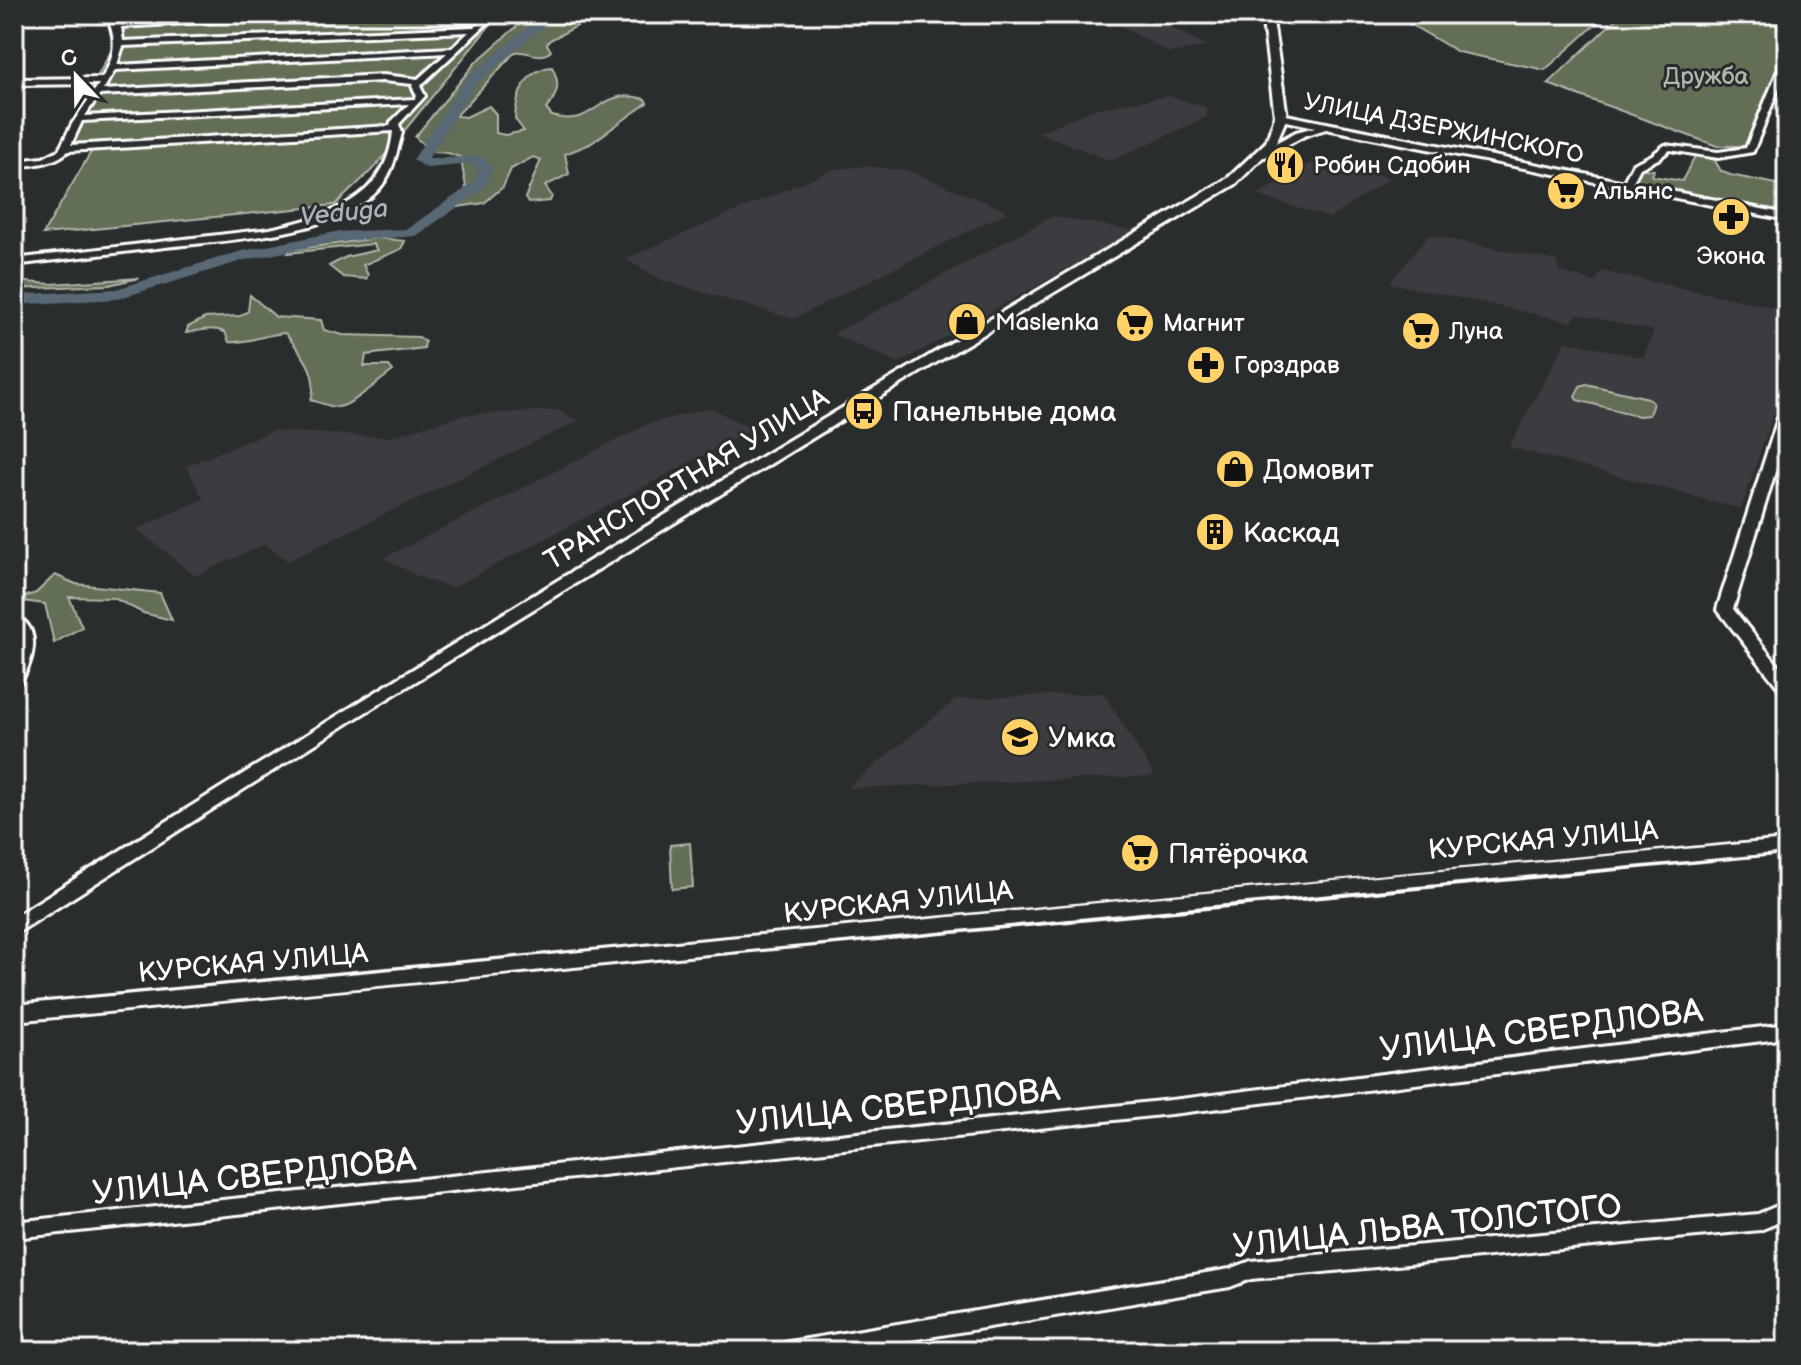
<svg xmlns="http://www.w3.org/2000/svg" width="1801" height="1365" font-family="'Balsamiq Sans',sans-serif">
	<style>
		.built { fill: #3b3b41 }
		.green { fill: #636e56; stroke: #b1b6aa; stroke-width: 2 }
		.lines { fill: none; stroke-linecap: round; stroke-linejoin: round }
		.river { fill: #596875; fill-rule: evenodd }
		.building { fill: #645d6e; stroke: #fff; stroke-width: 2 }
		.minor-casing { stroke: #fff; stroke-width: 6 }
		.tertiary-casing { stroke: #fff; stroke-width: 6 }
		.secondary-casing { stroke: #fff; stroke-width: 6 }
		.minor { fill: #2a2d2e; fill-rule: evenodd }
		.tertiary { fill: #2a2d2e; fill-rule: evenodd }
		.secondary { fill: #2a2d2e; fill-rule: evenodd }
		.labels { text-anchor: middle; stroke-width: 6; stroke-linejoin: round; paint-order: stroke }
		.far-park-label { font-size: 24px; fill: #b1b6aa; stroke: #2a2d2e }
		.far-street-label { font-size: 24px; fill: #fff; stroke: #2a2d2e }
		.far-poi-label { font-size: 24px; fill: #fff; stroke: #2a2d2e; text-anchor: start }
		.far-water-label { font-size: 26px; font-style: italic; fill: #acb4ba; stroke: #2a2d2e }
		.poi-label { font-size: 28px; fill: #fff; stroke: #2a2d2e; text-anchor: start }
		.street-label { font-size: 28px; fill: #fff; stroke: #2a2d2e }
		.near-street-label { font-size: 34px; fill: #fff; stroke: #2a2d2e }
	</style>
	<rect width="100%" height="100%" fill="#2a2d2e"/>
	<filter id="ink" filterUnits="userSpaceOnUse"><feTurbulence type="fractalNoise" baseFrequency=".0125" numOctaves="2"/><feDisplacementMap in="SourceGraphic" scale="16" xChannelSelector="R" yChannelSelector="G"/><feConvolveMatrix kernelMatrix="1 2 1 2 8 2 1 2 1" color-interpolation-filters="sRGB"/></filter>
	<g filter="url(#ink)">
		<!-- built -->
		<path class="built" d="M1100,14H1146L1207,46L1169,53Z
			M1169,96L1206,107L1207,117L1111,161L1038,132L1098,108Z
			M1320,158L1390,178L1330,218L1257,195Z
			M867,166L909,171L1003,209L1005,213L793,319L662,280L625,259L834,169Z
			M1053,216L1135,231L899,363L833,334Z
			M1429,235L1557,261L1559,271L1595,282L1601,271L1787,310V374L1741,509L1509,447L1566,341L1643,358L1654,331L1578,314L1572,322L1390,283Z
			M710,408L753,429L452,588L419,577L384,558L650,423Z
			M557,410L578,421L288,561L265,544L195,576L137,529L203,499L186,466L272,431L390,437L463,415Z
			M1103,693L1155,776L847,788L956,699Z"/>
		<!-- green -->
		<path class="green" d="M100,14H499L375,167L335,205L43,234L91,152L60,146L124,27Z
			M531,14H586L581,24L550,40L547,44L551,51C539,61 529,50 515,52L456,116L466,117L489,106L496,114V133L505,135L524,131L515,119C516,94 526,69 552,67C561,84 558,95 546,109L552,116C598,129 596,85 645,99L647,103L590,144L565,154L569,174L545,186L552,196L550,201L528,203L525,198L541,160L533,157L511,169L503,187L484,203L451,208C478,193 460,180 462,158L448,153L432,152L415,137L475,63Z
			M1393,14H1607L1545,70L1458,52Z
			M1621,14H1787V45L1746,146H1717L1548,84Z
			M1678,149L1711,154L1721,171L1730,175L1787,186V215L1631,181L1637,168L1654,170L1652,176L1682,181L1695,156L1677,152Z
			M378,238L405,241L401,249L363,265L368,275L366,279L343,277L329,266L346,257L377,250L373,244L288,253L290,250Z
			M139,278L109,285L14,289V281L51,284Z
			M250,295L276,317L321,320L324,330L343,335L419,337L425,342L424,348L366,355L364,366H389L393,371C381,379 349,408 337,407C329,407 319,402 311,400C320,373 301,353 285,333C265,334 247,344 229,342L225,332C210,326 201,331 186,333L188,327L205,318L240,316L248,311Z
			M1586,384L1648,398L1653,403L1649,415L1639,416L1577,400L1575,397L1580,386Z
			M55,575L76,584L160,593L172,620L143,613L114,598L69,597L82,627L54,643L45,604L14,600L36,593Z
			M690,843L693,887L672,889L670,845Z"/>
		<g class="lines">
			<!-- river -->
			<path class="river" d="M544,14H558L475,85L428,159L480,156L493,168L485,188L416,236L335,242L245,260L117,299L14,305V295L116,289L242,251L335,232L407,229L473,183L478,169L472,164L427,168L413,160L465,79Z"/>
		</g>
		<!-- building -->
		<path class="building" d="M1222,523L1230,542L1204,544L1200,535L1204,534L1202,531L1209,530L1210,524Z"/>
		<g class="lines">
			<!-- minor casing -->
			<g class="minor-casing">
				<path id="minor" d="M105,14H113L118,23L265,14H310L306,16L121,27L123,41L475,27L488,14H497L420,86L425,96L399,124L402,133C396,153 394,172 379,189C337,236 226,240 165,247C115,253 64,259 14,265V259L270,229C328,216 387,200 393,131L68,151C54,164 33,165 14,167V161L43,158L59,150L72,124L99,84L14,85V79L102,78C116,56 118,37 105,14ZM469,32L452,48L117,65L123,46ZM447,53L418,79L383,75L103,90L115,70ZM383,81L413,84L412,86L417,96L415,99L85,116L99,95ZM409,104L391,122L390,126L71,145L82,121Z
					M1784,56H1787V68L1753,152L1718,158L1670,150L1658,159L1640,168L1630,187H1624L1622,185L1633,164L1652,155L1665,145L1718,152L1746,148Z
					M14,615C45,628 32,664 19,685L14,686V668L20,641L14,627Z
					M1787,1024V1038L1180,1113L14,1238V1222L1180,1099Z
					M1787,1202V1219L1760,1230L1251,1279L1230,1287L845,1351H779L782,1344L789,1342L1230,1269L1251,1261L1758,1214Z"/>
			</g>
			<!-- tertiary casing -->
			<g class="tertiary-casing">
				<path id="tertiary" d="M1281,114L1787,214V220L1326,129L1304,136L1265,157H1257V153L1296,132L1315,127L1277,119L1276,117Z
					M1787,408V433L1733,609L1787,676V692L1781,691L1717,609L1780,412Z
					M1787,840V852C1196,905 605,965 14,1021V1005C605,951 1196,892 1787,840Z"/>
			</g>
			<!-- secondary casing -->
			<g class="secondary-casing">
				<path id="secondary" d="M1262,14H1272L1287,117L1275,145L1236,184L922,371L356,718L14,935V917C415,665 820,419 1228,178L1266,142L1275,117Z"/>
			</g>
			<!-- minor -->
			<use href="#minor" class="minor"/>
			<!-- tertiary -->
			<use href="#tertiary" class="tertiary"/>
			<!-- secondary -->
			<use href="#secondary" class="secondary"/>
		</g>
	</g>
	<!-- icons -->
	<defs>
		<g id="restaurant-disc" transform="scale(2)"><circle r="9.5" fill="#ffd166" stroke="#2a2d2e"/><path d="M-5-6h1v4h1v-4h1v4h1v-4h1v5L-1.5 .5V6h-2V.5L-5-1ZM5-6V6H3V1.5H1.5Q1.5-4 5-6Z" fill="#111"/></g>
		<g id="supermarket-disc" transform="scale(2)"><circle r="9.5" fill="#ffd166" stroke="#2a2d2e"/><path d="M-6-5.5h2.5l.6 2H6L4.5 2H-2.5L-4.4-4H-6ZM-1.5 3.2a1.3 1.3 0 1 0 .1 0ZM3 3.2a1.3 1.3 0 1 0 .1 0Z" fill="#111"/></g>
		<g id="pharmacy-disc" transform="scale(2)"><circle r="9.5" fill="#ffd166" stroke="#2a2d2e"/><path d="M-2-6h4v4h4v4h-4v4h-4v-4h-4v-4h4Z" fill="#111"/></g>
		<g id="shop-disc" transform="scale(2)"><circle r="9.5" fill="#ffd166" stroke="#2a2d2e"/><path d="M-5-2.5h2.3a2.7 3.5 0 0 1 5.4 0H5L5.5 6h-11ZM-1.5-2.5h3a1.5 2.3 0 0 0-3 0Z" fill="#111"/></g>
		<g id="bus-disc" transform="scale(2)"><circle r="9.5" fill="#ffd166" stroke="#2a2d2e"/><path d="M-5-6H5V4H4V6H2V4H-2V6H-4V4H-5ZM-3.5-4V0h7V-4ZM-3.5 1.2v1.5H-2V1.2ZM2 1.2v1.5H3.5V1.2Z" fill="#111"/></g>
		<g id="building-disc" transform="scale(2)"><circle r="9.5" fill="#ffd166" stroke="#2a2d2e"/><path d="M-4-6H4V6H1V3H-1V6H-4ZM-2.5-4.3h1.7v1.8h-1.7ZM.8-4.3h1.7v1.8H.8ZM-2.5-1h1.7V.8h-1.7ZM.8-1h1.7V.8H.8Z" fill="#111"/></g>
		<g id="school-disc" transform="scale(2)"><circle r="9.5" fill="#ffd166" stroke="#2a2d2e"/><path d="M0-5L7-2L0 1L-7-2ZM-4 1L0 2.5L4 1V4Q0 6-4 4Z" fill="#111"/></g>
	</defs>
	<g fill-rule="evenodd">
		<use href="#restaurant-disc" x="1285" y="165"/>
		<use href="#supermarket-disc" x="1566" y="191"/>
		<use href="#pharmacy-disc" x="1731" y="217"/>
		<use href="#shop-disc" x="967" y="322"/>
		<use href="#supermarket-disc" x="1135" y="323"/>
		<use href="#supermarket-disc" x="1421" y="331"/>
		<use href="#pharmacy-disc" x="1206" y="365"/>
		<use href="#bus-disc" x="864" y="411"/>
		<use href="#shop-disc" x="1235" y="469"/>
		<use href="#building-disc" x="1215" y="532"/>
		<use href="#school-disc" x="1020" y="737"/>
		<use href="#supermarket-disc" x="1140" y="853"/>
	</g>
	<g class="labels">
		<!-- far-park labels -->
		<g class="far-park-label">
			<text x="1706" y="84">Дружба</text>
		</g>
		<!-- far-street labels -->
		<g class="far-street-label">
			<text transform="translate(1444 128) rotate(11)" y="8">УЛИЦА ДЗЕРЖИНСКОГО</text>
		</g>
		<!-- far-poi labels -->
		<g class="far-poi-label">
			<text x="1313" y="173">Робин Сдобин</text>
			<text x="1594" y="199">Альянс</text>
			<text x="1731" y="264" text-anchor="middle">Экона</text>
			<text x="995" y="330">Maslenka</text>
			<text x="1163" y="331">Магнит</text>
			<text x="1449" y="339">Луна</text>
			<text x="1234" y="373">Горздрав</text>
		</g>
		<!-- far-water labels -->
		<g class="far-water-label">
			<text transform="translate(344 212) rotate(-6)" y="9">Veduga</text>
		</g>
		<!-- poi labels -->
		<g class="poi-label">
			<text x="892" y="421">Панельные дома</text>
			<text x="1263" y="479">Домовит</text>
			<text x="1243" y="542">Каскад</text>
			<text x="1048" y="747">Умка</text>
			<text x="1168" y="863">Пятёрочка</text>
		</g>
		<!-- street labels -->
		<g class="street-label">
			<text transform="translate(686 478) rotate(-31)" y="10">ТРАНСПОРТНАЯ УЛИЦА</text>
			<text transform="translate(1543 839) rotate(-5)" y="10">КУРСКАЯ УЛИЦА</text>
			<text transform="translate(898 901) rotate(-6)" y="10">КУРСКАЯ УЛИЦА</text>
			<text transform="translate(253 962) rotate(-5)" y="10">КУРСКАЯ УЛИЦА</text>
		</g>
		<!-- near-street labels -->
		<g class="near-street-label">
			<text transform="translate(1541 1029) rotate(-7)" y="12">УЛИЦА СВЕРДЛОВА</text>
			<text transform="translate(898 1105) rotate(-6)" y="12">УЛИЦА СВЕРДЛОВА</text>
			<text transform="translate(254 1175) rotate(-6)" y="12">УЛИЦА СВЕРДЛОВА</text>
			<text transform="translate(1427 1225) rotate(-6)" y="12">УЛИЦА ЛЬВА ТОЛСТОГО</text>
		</g>
	</g>
	<!-- margin -->
	<rect width="1801" height="1365" fill="none" stroke="#2a2d2e" stroke-width="48"/>
	<rect x="24" y="24" width="1753" height="1317" fill="none" stroke="#fff" stroke-width="3" filter="url(#ink)"/>
	<!-- north arrow -->
	<g transform="translate(76 76) rotate(338)" stroke="#2a2d2e" stroke-width="6" paint-order="stroke">
	<path d="M0-6L14 30L0 20L-14 30Z" fill="#ffffff"/>
	<text y="-12" font-size="22" font-weight="bold" text-anchor="middle" fill="#ffffff">С</text>
	</g>
</svg>
